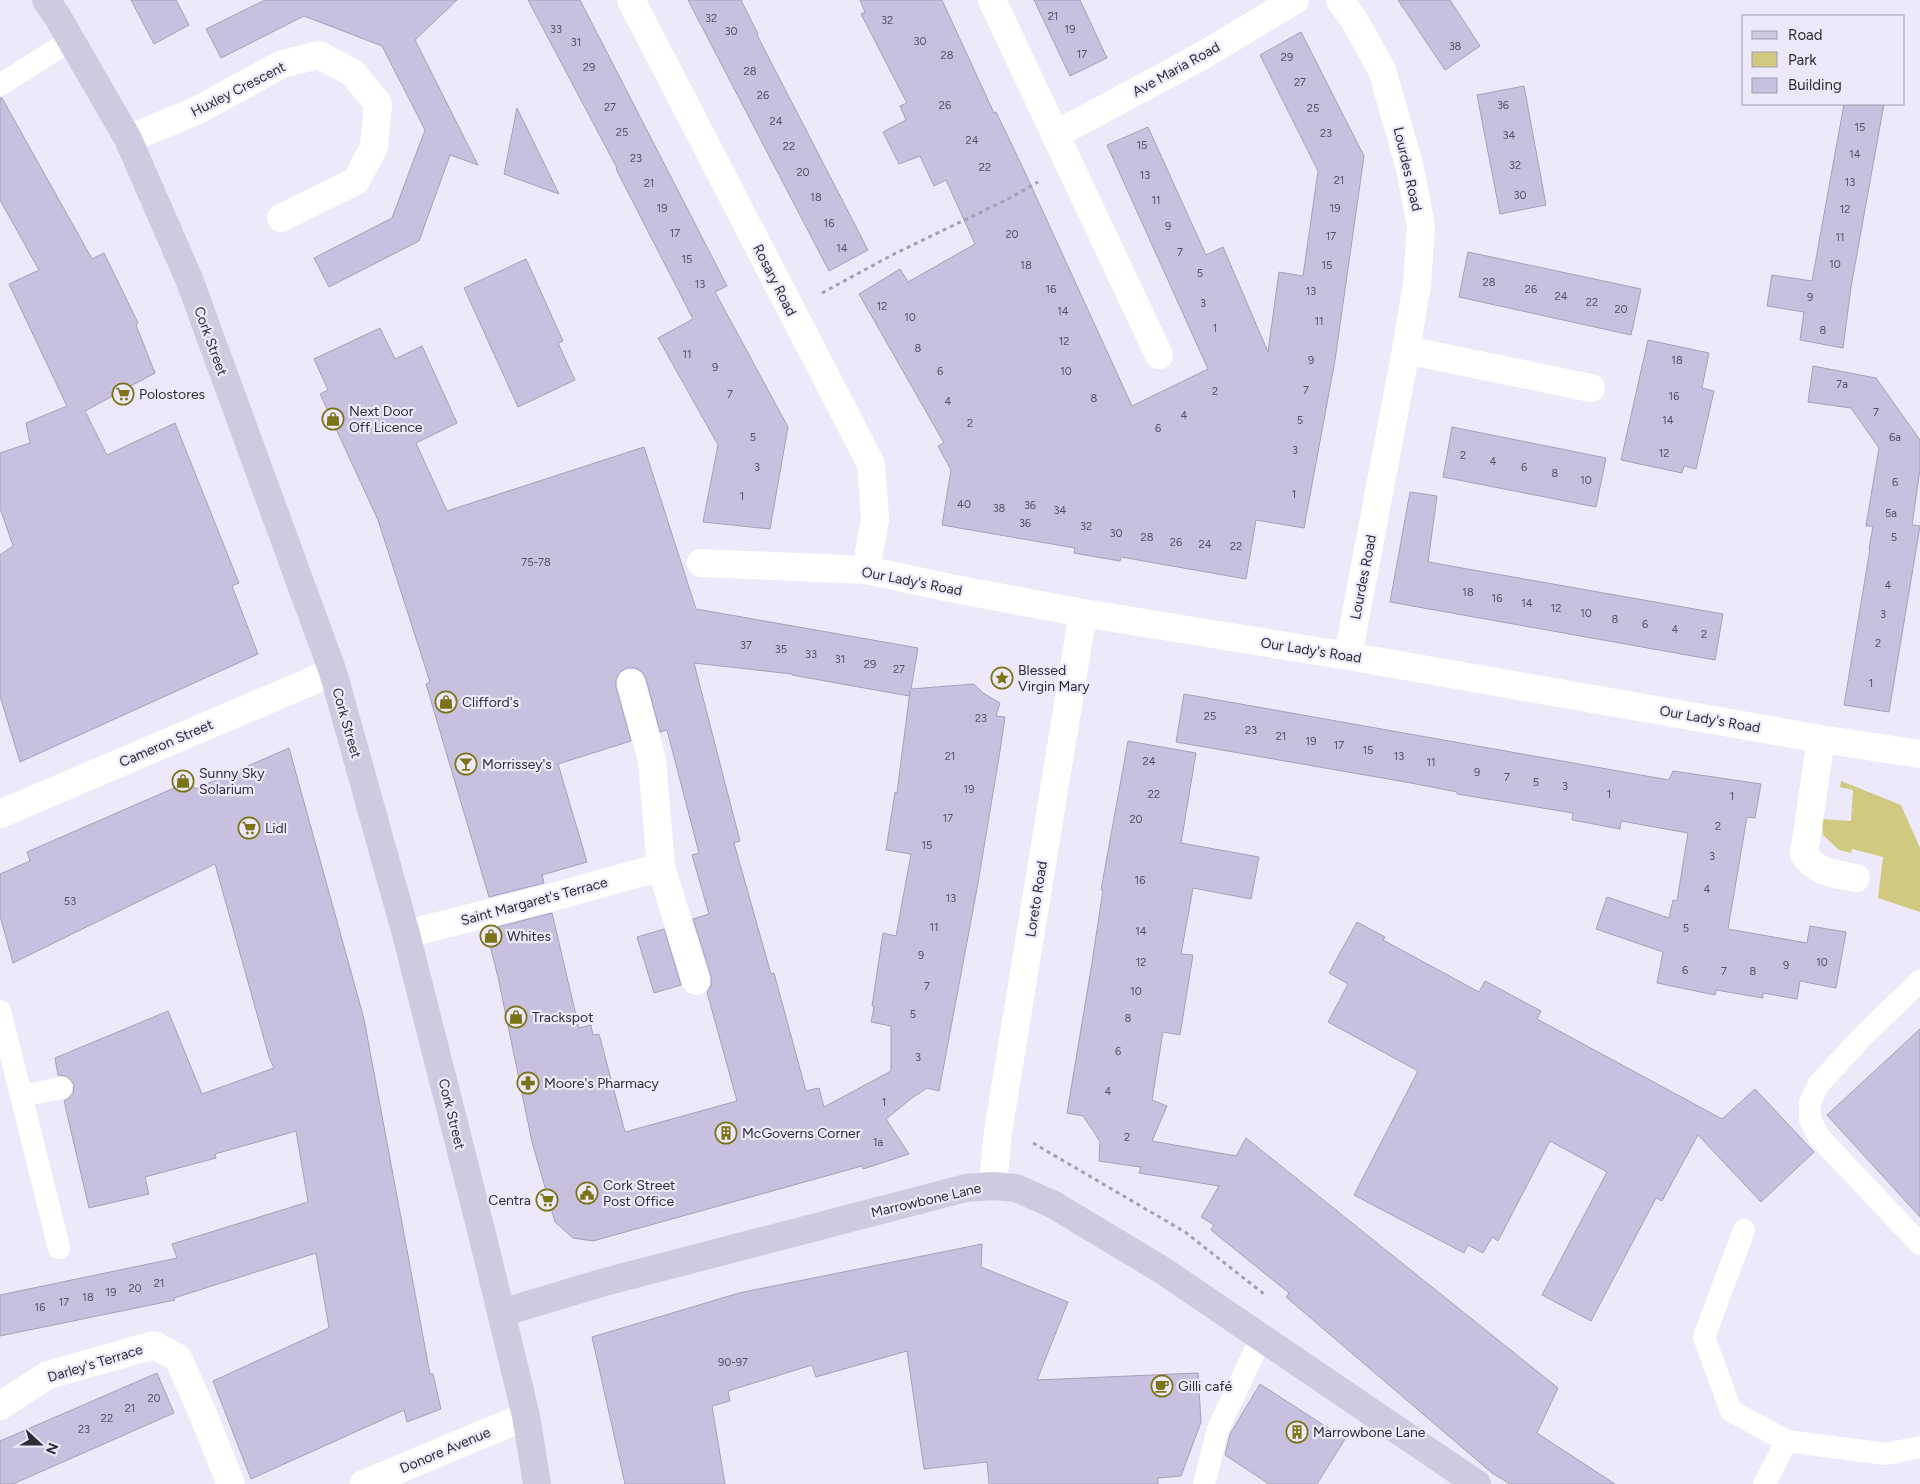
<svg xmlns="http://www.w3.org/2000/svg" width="1920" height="1484" font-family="Figtree,sans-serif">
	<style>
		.green { fill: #cfca80 }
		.building { fill: #c7c1df; stroke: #a69fbc; fill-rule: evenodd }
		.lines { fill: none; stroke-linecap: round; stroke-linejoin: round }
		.path { stroke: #a4a0b0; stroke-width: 3; stroke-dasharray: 4 4; stroke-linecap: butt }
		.service { stroke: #fff; stroke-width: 22 }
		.minor { stroke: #fff; stroke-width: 28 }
		.tertiary { stroke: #fff; stroke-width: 28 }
		.secondary { stroke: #d0cae0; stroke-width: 28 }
		.labels { text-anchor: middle; stroke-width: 4.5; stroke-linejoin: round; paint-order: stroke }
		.number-label { font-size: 11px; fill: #545161 }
		.street-label { font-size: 14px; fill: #2e2c37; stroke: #ede9fb }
		.poi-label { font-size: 14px; fill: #2e2c37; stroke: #ede9fb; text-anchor: start }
	</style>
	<rect width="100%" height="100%" fill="#ede9fb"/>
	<!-- green -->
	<path class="green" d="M1841,781L1901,805L1920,848V912L1878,898L1883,857L1852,849L1851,853L1839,850L1823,835L1822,819L1851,821L1853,790L1840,787Z"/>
	<!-- building -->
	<path class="building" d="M131,0H176L189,25L154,44Z
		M265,0H457L415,40L478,165L450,155L419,241L329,287L314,258L392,218L425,130L382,46L304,16L221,58L206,29Z
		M528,0H580L727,286L715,292L788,427L770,529L703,522L718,445L658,338L693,319L616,169L617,168Z
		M688,0H741L758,34L757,35L868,250L829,271Z
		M860,0H942L994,113L996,112L1022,166L1132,406L1208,369L1107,145L1148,127L1206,255L1223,247L1268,352L1279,272L1303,276L1318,171L1260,55L1301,32L1364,156L1335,360L1304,528L1256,520L1246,579L1121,557L1120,561L1096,557L1074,553L1075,548L942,525L951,470L938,446L944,443L859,294L900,269L908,282L975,244L946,180L934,186L920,156L899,164L883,132L906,120L900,106L907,103L861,14L865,12Z
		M1034,0H1080L1107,58L1070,76Z
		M1398,0H1450L1480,46L1445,70Z
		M1524,86L1546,205L1500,214L1477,95Z
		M0,98H2L92,259L104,253L138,323L136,325L155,373L85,411L107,455L175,423L239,583L232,586L258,654L20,762L0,696V555L13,546L0,508V453L30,443L26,423L67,406L9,284L39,270L0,200Z
		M1844,104H1884L1851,287L1843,348L1800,340L1804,312L1767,306L1772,275L1812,281Z
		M517,108L559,194L504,174Z
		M1468,252L1641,289L1631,335L1459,297Z
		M526,259L563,341L558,343L575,380L518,407L464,288Z
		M380,328L395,359L422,346L457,423L416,443L447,511L644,447L696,609L918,648L911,689L974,684L983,693L1000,703L996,716L1005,717L1000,751L978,883L939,1091L927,1088L912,1098L886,1119L909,1154L863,1169L862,1166L593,1241L573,1238L555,1222L532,1142L498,977L486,930L552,913L579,1028L591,1025L593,1035L599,1034L625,1132L737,1101L707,992L711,985V976L693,919L709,914L692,855L699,853L667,730L660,732L646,679L642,672L635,668H627L620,672L616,680V687L631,741L558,764L587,862L542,875L544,883L489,897L426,684L430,682L378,520L320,394L328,390L314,359ZM694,663L792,674V675L909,696L910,691L897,793L895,792L886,850L911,854L896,936L883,933L872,1006L874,1007L871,1022L891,1026V1071L824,1107L819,1088L806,1091L774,973L771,974L734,843L740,841Z
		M1648,340L1709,353L1702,388L1714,391L1696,469L1684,466L1682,473L1621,460Z
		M1813,366L1876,378L1920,440V469L1912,525L1920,526L1889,712L1844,705L1870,549H1869L1873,526H1866L1879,448L1851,408L1808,402Z
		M1452,427L1606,458L1596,507L1443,477Z
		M1410,492L1437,496L1428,562L1723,614L1715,660L1390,602Z
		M1184,694L1669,780L1673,771L1761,784L1755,818L1747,817L1728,929L1807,943L1810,926L1846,932L1836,988L1800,981L1797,999L1763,993V998L1716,990L1715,995L1657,983L1663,952L1596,929L1607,897L1669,918L1673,900L1677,901L1688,833L1621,821L1620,829L1572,820L1573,813L1457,794V792L1411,783L1176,742Z
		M1128,741L1196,753L1181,843L1259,857L1251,899L1193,888L1181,954L1193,955L1180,1035L1163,1032L1152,1100L1167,1106L1152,1141L1236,1156L1246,1138L1558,1388L1537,1433L1615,1484H1510L1492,1473L1286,1297L1289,1293L1211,1230L1214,1225L1201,1217L1219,1186L1139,1173L1141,1166L1140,1167L1099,1161L1100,1142L1092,1129L1083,1116L1067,1113L1091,969L1103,890H1101Z
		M289,748L364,1019L430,1374H433L441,1409L407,1422L404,1410L251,1479L213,1381L329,1328L316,1253L174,1298L175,1300L0,1336V1295L177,1258L172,1244L308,1202L296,1131L215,1154L216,1158L145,1177L149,1194L89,1208L64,1101L69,1098L73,1093L74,1085L71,1080L66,1076L58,1075L55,1058L168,1011L202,1094L274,1068L269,1057L215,864L13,963L0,916V874L30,861L27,852L190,781L195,789Z
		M1357,922L1385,937L1383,940L1479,992L1485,981L1541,1011L1537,1019L1722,1119L1755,1089L1814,1152L1761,1202L1698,1135L1662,1201L1656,1198L1591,1321L1542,1295L1607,1172L1550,1141L1498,1241L1492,1237L1483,1253L1468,1245L1464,1253L1354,1195L1418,1071L1328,1022L1348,984L1329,973Z
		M664,929L681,985L654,993L637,937Z
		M1920,1029V1217L1827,1115Z
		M982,1244L981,1267L1068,1302L1037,1380L1198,1373L1201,1422L1181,1476L1158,1478V1484H989L987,1462L924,1469L907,1351L816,1377L812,1365L728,1391L730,1401L712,1406L725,1484H625L592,1337L739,1293Z
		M157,1373L174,1413L13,1484H0V1441Z
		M1260,1384L1345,1439L1317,1484H1269L1225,1455L1230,1434Z"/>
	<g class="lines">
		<!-- path -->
		<path class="path" d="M822,293L894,254L1010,198L1038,182
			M1033,1143L1185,1232L1264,1294"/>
		<!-- service -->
		<path class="service" d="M0,85L71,40
			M1920,981L1863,1036L1818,1085L1810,1103V1119L1819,1137L1920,1244
			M0,1011L59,1248
			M21,1096L61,1088
			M1744,1230L1704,1337L1731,1411L1787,1441
			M1204,1484L1218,1429L1261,1338
			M1764,1484L1787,1441L1886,1454L1920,1447"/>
		<!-- minor -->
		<path class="minor" d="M631,0L871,464L875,519L866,570
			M992,0L1159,355
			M1340,0L1354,20L1382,70L1410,168L1421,226L1417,284L1406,350L1348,656
			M1055,135L1200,57L1295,0
			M128,139L196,111L282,64L319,55L353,73L378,104L374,147L356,181L281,218
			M1406,350L1591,388
			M701,563L866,570L955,589L1083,613L1348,656L1821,739L1920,754
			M631,683L652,760L661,867L696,981
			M1821,739L1804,854C1816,873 1836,874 1856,878
			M0,814L333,672
			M406,934L553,897L661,867
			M993,1186L998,1132L1083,613
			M0,1406L48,1375L154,1345L178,1358L203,1414L231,1484"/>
		<!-- tertiary -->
		<path class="tertiary" d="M364,1484L526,1416"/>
		<!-- secondary -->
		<path class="secondary" d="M46,0L57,16L128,139L189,279L333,672L406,934L483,1238L526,1416L537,1484
			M501,1313L601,1283L966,1188L993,1186L1016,1188L1054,1205L1162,1270L1477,1484"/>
	</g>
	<!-- icons -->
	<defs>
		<g id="supermarket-ring" transform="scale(1.125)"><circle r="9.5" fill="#ede9fb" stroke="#7b7417" stroke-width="1.5"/><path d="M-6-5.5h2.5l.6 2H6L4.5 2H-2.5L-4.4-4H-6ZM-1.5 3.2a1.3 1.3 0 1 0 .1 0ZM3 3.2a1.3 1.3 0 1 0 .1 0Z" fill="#7b7417"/></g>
		<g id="shop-ring" transform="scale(1.125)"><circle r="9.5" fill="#ede9fb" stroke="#7b7417" stroke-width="1.5"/><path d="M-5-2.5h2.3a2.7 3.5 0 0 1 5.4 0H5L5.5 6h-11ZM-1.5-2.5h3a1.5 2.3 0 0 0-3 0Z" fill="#7b7417"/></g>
		<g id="sight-ring" transform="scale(1.125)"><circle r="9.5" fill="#ede9fb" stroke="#7b7417" stroke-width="1.5"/><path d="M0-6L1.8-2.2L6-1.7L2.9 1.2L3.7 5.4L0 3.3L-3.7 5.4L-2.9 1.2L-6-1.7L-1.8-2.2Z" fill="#7b7417"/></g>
		<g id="bar-ring" transform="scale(1.125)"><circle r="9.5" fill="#ede9fb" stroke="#7b7417" stroke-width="1.5"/><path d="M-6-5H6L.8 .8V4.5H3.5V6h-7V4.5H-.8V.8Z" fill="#7b7417"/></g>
		<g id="pharmacy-ring" transform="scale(1.125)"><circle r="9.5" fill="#ede9fb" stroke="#7b7417" stroke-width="1.5"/><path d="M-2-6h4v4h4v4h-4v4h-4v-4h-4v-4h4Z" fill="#7b7417"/></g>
		<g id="building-ring" transform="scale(1.125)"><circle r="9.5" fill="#ede9fb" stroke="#7b7417" stroke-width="1.5"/><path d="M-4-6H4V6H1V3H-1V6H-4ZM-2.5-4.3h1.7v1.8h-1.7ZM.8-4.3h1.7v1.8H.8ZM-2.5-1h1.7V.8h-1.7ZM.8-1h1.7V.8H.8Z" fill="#7b7417"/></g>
		<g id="civic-ring" transform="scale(1.125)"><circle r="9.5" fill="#ede9fb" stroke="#7b7417" stroke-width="1.5"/><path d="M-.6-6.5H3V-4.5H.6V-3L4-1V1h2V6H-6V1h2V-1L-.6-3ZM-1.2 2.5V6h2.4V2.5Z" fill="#7b7417"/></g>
		<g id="cafe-ring" transform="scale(1.125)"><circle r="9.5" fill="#ede9fb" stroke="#7b7417" stroke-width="1.5"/><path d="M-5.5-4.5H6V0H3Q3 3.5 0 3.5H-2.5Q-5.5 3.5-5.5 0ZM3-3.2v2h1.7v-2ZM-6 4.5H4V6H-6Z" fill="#7b7417"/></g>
	</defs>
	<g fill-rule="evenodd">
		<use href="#supermarket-ring" x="123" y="394"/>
		<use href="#shop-ring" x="333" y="419"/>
		<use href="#sight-ring" x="1002" y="678"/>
		<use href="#shop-ring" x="446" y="702"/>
		<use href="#bar-ring" x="466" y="764"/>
		<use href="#shop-ring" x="183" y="781"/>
		<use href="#supermarket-ring" x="249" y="828"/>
		<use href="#shop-ring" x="491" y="936"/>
		<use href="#shop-ring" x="516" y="1017"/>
		<use href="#pharmacy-ring" x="528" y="1083"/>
		<use href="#building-ring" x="726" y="1133"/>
		<use href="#civic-ring" x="587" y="1193"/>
		<use href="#supermarket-ring" x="547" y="1200"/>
		<use href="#cafe-ring" x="1162" y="1386"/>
		<use href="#building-ring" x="1297" y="1432"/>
	</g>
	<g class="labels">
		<!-- number labels -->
		<g class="number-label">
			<text x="1053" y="20">21</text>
			<text x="711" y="22">32</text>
			<text x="887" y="24">32</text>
			<text x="556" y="33">33</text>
			<text x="1070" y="33">19</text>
			<text x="731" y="35">30</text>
			<text x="920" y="45">30</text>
			<text x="576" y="46">31</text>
			<text x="1455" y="50">38</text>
			<text x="1082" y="58">17</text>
			<text x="947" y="59">28</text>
			<text x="1287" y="61">29</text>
			<text x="589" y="71">29</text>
			<text x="750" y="75">28</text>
			<text x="1300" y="86">27</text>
			<text x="763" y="99">26</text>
			<text x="945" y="109">26</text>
			<text x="1503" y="109">36</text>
			<text x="610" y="111">27</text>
			<text x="1313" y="112">25</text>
			<text x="776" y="125">24</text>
			<text x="1860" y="131">15</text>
			<text x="622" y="136">25</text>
			<text x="1326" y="137">23</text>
			<text x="1509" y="139">34</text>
			<text x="972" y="144">24</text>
			<text x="1142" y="149">15</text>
			<text x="789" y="150">22</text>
			<text x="1855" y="158">14</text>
			<text x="636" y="162">23</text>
			<text x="1515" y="169">32</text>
			<text x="985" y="171">22</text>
			<text x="803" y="176">20</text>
			<text x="1145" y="179">13</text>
			<text x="1339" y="184">21</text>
			<text x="1850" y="186">13</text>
			<text x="649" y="187">21</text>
			<text x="1520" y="199">30</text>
			<text x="816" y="201">18</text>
			<text x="1156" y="204">11</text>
			<text x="662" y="212">19</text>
			<text x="1335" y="212">19</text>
			<text x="1845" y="213">12</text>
			<text x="829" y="227">16</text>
			<text x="1168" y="230">9</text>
			<text x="675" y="237">17</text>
			<text x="1012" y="238">20</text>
			<text x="1331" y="240">17</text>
			<text x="1840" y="241">11</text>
			<text x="842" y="252">14</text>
			<text x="1180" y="256">7</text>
			<text x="687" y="263">15</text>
			<text x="1835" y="268">10</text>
			<text x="1026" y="269">18</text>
			<text x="1327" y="269">15</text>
			<text x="1200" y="277">5</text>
			<text x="1489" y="286">28</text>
			<text x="700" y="288">13</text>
			<text x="1051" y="293">16</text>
			<text x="1531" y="293">26</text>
			<text x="1311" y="295">13</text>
			<text x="1561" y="300">24</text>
			<text x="1810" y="301">9</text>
			<text x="1592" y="306">22</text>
			<text x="1203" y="307">3</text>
			<text x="882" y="310">12</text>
			<text x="1621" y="313">20</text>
			<text x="1063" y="315">14</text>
			<text x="910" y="321">10</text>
			<text x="1319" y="325">11</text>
			<text x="1215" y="332">1</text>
			<text x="1823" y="334">8</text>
			<text x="1064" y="345">12</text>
			<text x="918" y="352">8</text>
			<text x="687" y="358">11</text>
			<text x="1311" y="364">9</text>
			<text x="1677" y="364">18</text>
			<text x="715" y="371">9</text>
			<text x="940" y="375">6</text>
			<text x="1066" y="375">10</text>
			<text x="1842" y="388">7a</text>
			<text x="1306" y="394">7</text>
			<text x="1215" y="395">2</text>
			<text x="730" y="398">7</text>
			<text x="1674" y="400">16</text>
			<text x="1094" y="402">8</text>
			<text x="948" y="405">4</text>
			<text x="1876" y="416">7</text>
			<text x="1184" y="419">4</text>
			<text x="1300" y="424">5</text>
			<text x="1668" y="424">14</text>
			<text x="970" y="427">2</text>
			<text x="1158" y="432">6</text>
			<text x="753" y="441">5</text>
			<text x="1895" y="441">6a</text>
			<text x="1295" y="454">3</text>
			<text x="1664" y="457">12</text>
			<text x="1463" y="459">2</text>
			<text x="1493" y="465">4</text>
			<text x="757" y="471">3</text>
			<text x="1524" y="471">6</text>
			<text x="1555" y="477">8</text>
			<text x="1586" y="484">10</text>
			<text x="1895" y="486">6</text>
			<text x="1294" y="498">1</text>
			<text x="742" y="500">1</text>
			<text x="964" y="508">40</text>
			<text x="1030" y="509">36</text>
			<text x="999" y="512">38</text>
			<text x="1060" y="514">34</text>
			<text x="1891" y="517">5a</text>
			<text x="1025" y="527">36</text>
			<text x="1086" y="530">32</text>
			<text x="1116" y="537">30</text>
			<text x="1147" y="541">28</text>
			<text x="1894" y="541">5</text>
			<text x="1176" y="546">26</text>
			<text x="1205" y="548">24</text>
			<text x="1236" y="550">22</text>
			<text x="536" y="566">75-78</text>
			<text x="1888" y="589">4</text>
			<text x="1468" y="596">18</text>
			<text x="1497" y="602">16</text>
			<text x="1527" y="607">14</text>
			<text x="1556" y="612">12</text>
			<text x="1586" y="617">10</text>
			<text x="1883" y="618">3</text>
			<text x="1615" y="623">8</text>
			<text x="1645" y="628">6</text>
			<text x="1675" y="633">4</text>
			<text x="1704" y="638">2</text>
			<text x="1878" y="647">2</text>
			<text x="746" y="649">37</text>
			<text x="781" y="653">35</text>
			<text x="811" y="658">33</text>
			<text x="840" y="663">31</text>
			<text x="870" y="668">29</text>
			<text x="899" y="673">27</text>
			<text x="1871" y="687">1</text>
			<text x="1210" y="720">25</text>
			<text x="981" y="722">23</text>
			<text x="1251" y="734">23</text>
			<text x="1281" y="740">21</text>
			<text x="1311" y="745">19</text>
			<text x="1339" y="749">17</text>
			<text x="1368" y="754">15</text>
			<text x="950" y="760">21</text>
			<text x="1399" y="760">13</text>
			<text x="1149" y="765">24</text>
			<text x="1431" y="766">11</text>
			<text x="1477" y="776">9</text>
			<text x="1507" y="781">7</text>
			<text x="1536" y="786">5</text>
			<text x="1565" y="790">3</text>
			<text x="969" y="793">19</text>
			<text x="1154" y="798">22</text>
			<text x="1609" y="798">1</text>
			<text x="1732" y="800">1</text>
			<text x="948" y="822">17</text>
			<text x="1136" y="823">20</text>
			<text x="1718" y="830">2</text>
			<text x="927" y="849">15</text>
			<text x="1712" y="860">3</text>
			<text x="1140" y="884">16</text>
			<text x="1707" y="893">4</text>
			<text x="951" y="902">13</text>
			<text x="70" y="905">53</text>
			<text x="934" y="931">11</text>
			<text x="1686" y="932">5</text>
			<text x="1141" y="935">14</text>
			<text x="921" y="959">9</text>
			<text x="1141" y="966">12</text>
			<text x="1822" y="966">10</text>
			<text x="1786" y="969">9</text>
			<text x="1685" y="974">6</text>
			<text x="1724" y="975">7</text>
			<text x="1753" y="975">8</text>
			<text x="927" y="990">7</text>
			<text x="1136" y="995">10</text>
			<text x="913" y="1018">5</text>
			<text x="1128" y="1022">8</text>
			<text x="1118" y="1055">6</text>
			<text x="918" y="1061">3</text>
			<text x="1108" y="1095">4</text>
			<text x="884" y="1106">1</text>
			<text x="1127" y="1141">2</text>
			<text x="878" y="1146">1a</text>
			<text x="159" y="1287">21</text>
			<text x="135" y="1292">20</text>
			<text x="111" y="1296">19</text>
			<text x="88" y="1301">18</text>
			<text x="64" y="1306">17</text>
			<text x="40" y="1311">16</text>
			<text x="733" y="1366">90-97</text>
			<text x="154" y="1402">20</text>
			<text x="130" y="1412">21</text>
			<text x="107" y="1422">22</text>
			<text x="84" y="1433">23</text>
		</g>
		<!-- street labels -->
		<g class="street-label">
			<text transform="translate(1176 69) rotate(-29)" y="5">Ave Maria Road</text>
			<text transform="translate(238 89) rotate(-27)" y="5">Huxley Crescent</text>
			<text transform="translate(1408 169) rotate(77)" y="5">Lourdes Road</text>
			<text transform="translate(775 280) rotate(63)" y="5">Rosary Road</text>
			<text transform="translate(211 341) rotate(70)" y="5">Cork Street</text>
			<text transform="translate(1363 577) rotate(-79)" y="5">Lourdes Road</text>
			<text transform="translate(912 581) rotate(11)" y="5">Our Lady's Road</text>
			<text transform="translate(1311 650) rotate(9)" y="5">Our Lady's Road</text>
			<text transform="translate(1710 719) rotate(10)" y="5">Our Lady's Road</text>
			<text transform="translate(347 723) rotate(74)" y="5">Cork Street</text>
			<text transform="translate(166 743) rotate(-23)" y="5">Cameron Street</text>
			<text transform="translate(1036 899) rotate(-81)" y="5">Loreto Road</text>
			<text transform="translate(534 901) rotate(-15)" y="5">Saint Margaret's Terrace</text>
			<text transform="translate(452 1114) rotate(76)" y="5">Cork Street</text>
			<text transform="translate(926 1200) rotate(-13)" y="5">Marrowbone Lane</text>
			<text transform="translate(95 1363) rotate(-17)" y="5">Darley's Terrace</text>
			<text transform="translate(445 1450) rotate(-23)" y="5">Donore Avenue</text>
		</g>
		<!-- poi labels -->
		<g class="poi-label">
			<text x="139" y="399">Polostores</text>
			<text x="349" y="416">Next Door<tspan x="349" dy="16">Off Licence</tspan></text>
			<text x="1018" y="675">Blessed<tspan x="1018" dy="16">Virgin Mary</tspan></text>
			<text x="462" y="707">Clifford's</text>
			<text x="482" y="769">Morrissey's</text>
			<text x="199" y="778">Sunny Sky<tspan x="199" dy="16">Solarium</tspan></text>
			<text x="265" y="833">Lidl</text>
			<text x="507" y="941">Whites</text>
			<text x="532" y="1022">Trackspot</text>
			<text x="544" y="1088">Moore's Pharmacy</text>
			<text x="742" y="1138">McGoverns Corner</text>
			<text x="603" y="1190">Cork Street<tspan x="603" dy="16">Post Office</tspan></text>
			<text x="531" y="1205" text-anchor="end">Centra</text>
			<text x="1178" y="1391">Gilli café</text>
			<text x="1313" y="1437">Marrowbone Lane</text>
		</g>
	</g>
	<!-- legend -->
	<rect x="1742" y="15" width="162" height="90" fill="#ede9fb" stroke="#a19dad"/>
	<rect x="1752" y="31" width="25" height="8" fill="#d0cae0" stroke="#a19dad"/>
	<text x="1788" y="40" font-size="15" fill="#2e2c37">Road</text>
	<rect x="1752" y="52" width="25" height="15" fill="#cfca80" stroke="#a19dad"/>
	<text x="1788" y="65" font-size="15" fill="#2e2c37">Park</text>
	<rect x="1752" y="78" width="25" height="15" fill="#c7c1df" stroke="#a19dad"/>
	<text x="1788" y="90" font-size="15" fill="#2e2c37">Building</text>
	<!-- north arrow -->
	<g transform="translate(40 1444) rotate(111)" stroke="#ede9fb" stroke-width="4" paint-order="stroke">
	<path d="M0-4L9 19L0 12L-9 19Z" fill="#2e2c37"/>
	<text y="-8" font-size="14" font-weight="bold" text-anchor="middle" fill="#2e2c37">N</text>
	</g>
</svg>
